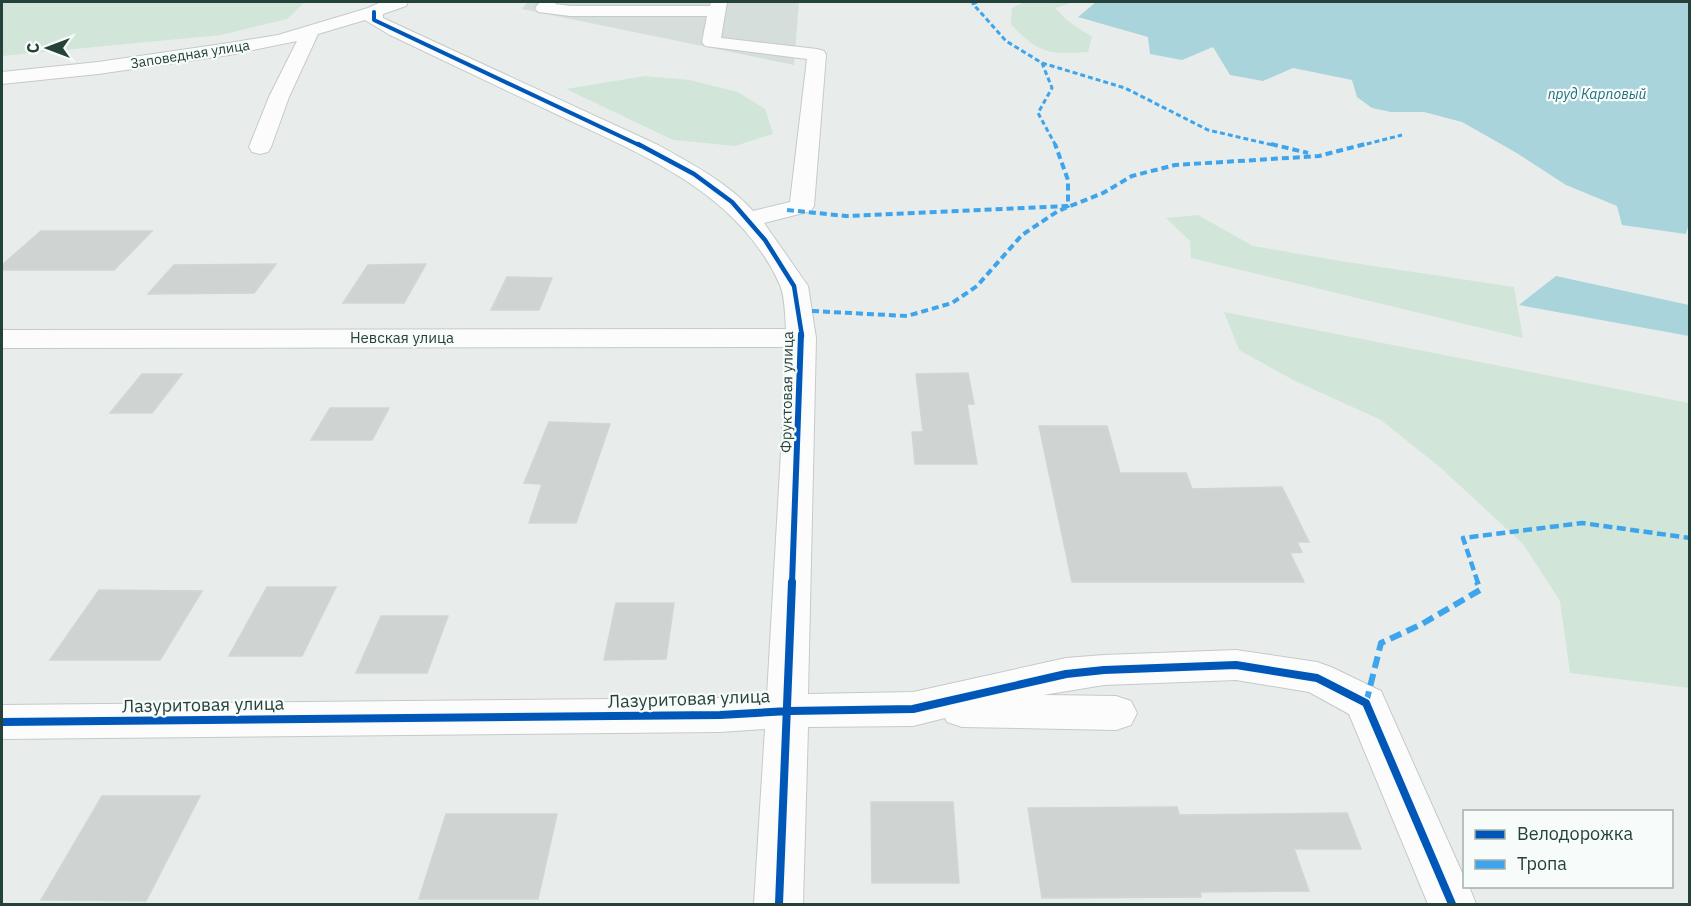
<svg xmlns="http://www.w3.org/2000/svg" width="1691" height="906" font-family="'IBM Plex Sans',sans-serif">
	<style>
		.built { fill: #d6dedb }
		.green { fill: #d1e6d8 }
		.water { fill: #a9d4db }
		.building { fill: #cfd4d2; stroke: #d1d6d4; stroke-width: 1.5 }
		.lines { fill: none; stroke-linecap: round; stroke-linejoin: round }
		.minor-casing { stroke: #c5cac8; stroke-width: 2 }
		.minor { fill: #fcfcfc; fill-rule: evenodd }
		.quiet-far3 { stroke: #3ea4ec; stroke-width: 3; stroke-dasharray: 5 3; stroke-linecap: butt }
		.quiet-far2 { stroke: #3ea4ec; stroke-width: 4; stroke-dasharray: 7 4; stroke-linecap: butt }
		.quiet-far1 { stroke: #3ea4ec; stroke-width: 4.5; stroke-dasharray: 9 4.5; stroke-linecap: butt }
		.quiet { stroke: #3ea4ec; stroke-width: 6; stroke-dasharray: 12 6; stroke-linecap: butt }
		.cycleway-far3-casing { stroke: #f7fbf9; stroke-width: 6 }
		.cycleway-far2-casing { stroke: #f7fbf9; stroke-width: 8 }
		.cycleway-far1-casing { stroke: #f7fbf9; stroke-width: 10 }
		.cycleway-casing { stroke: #f7fbf9; stroke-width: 11 }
		.cycleway-far3 { stroke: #0057b8; stroke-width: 4 }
		.cycleway-far2 { stroke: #0057b8; stroke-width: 4.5 }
		.cycleway-far1 { stroke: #0057b8; stroke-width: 6 }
		.cycleway { stroke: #0057b8; stroke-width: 8 }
		.labels { text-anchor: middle; stroke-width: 4.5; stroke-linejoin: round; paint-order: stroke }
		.far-street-label { font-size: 14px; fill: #24423a; stroke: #f7fbf9 }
		.far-water-label { font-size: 14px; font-style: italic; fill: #1c6f80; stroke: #f7fbf9 }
		.street-label { font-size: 15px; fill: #24423a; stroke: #f7fbf9 }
		.near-street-label { font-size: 18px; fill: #24423a; stroke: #f7fbf9 }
	</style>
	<rect width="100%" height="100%" fill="#e8edeb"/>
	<!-- built -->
	<path class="built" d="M527,2H799L794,65L522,9Z"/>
	<!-- green -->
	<path class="green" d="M2,2H305L287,19L221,35L2,56Z
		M1024,2H1074L1055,8L1068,21L1092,37L1088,52C1050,55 1037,53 1011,24L1012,8Z
		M645,76L690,80L738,92L765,109L773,134L735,146L673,140L566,89Z
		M1198,215L1253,246L1347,262L1514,287L1523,338L1191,258L1190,241L1166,218Z
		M1224,312L1689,403V688L1570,673L1560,601L1523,544L1442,469L1381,420L1295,381L1239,350Z"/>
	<!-- water -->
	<path class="water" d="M1096,2H1689L1690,219L1686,234L1622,225L1617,206L1566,185L1515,152L1462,122L1424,112H1391L1372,108L1357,97L1352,80L1293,68L1263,81L1230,75L1213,47L1182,60L1150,54L1148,37L1078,17Z
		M1556,276L1689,305V336L1519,305Z"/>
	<!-- building -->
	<path class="building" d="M41,231H152L114,270H2V265Z
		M276,264L254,293L148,294L174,265Z
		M426,264L404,303H343L368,265Z
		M507,277L552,278L539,310H491Z
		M968,373L974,404H967L977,464H915L912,432H923L916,374Z
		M142,374H182L152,413H110Z
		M330,408H389L372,440H311Z
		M549,422L610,424L576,523H529L542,484L524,483Z
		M1039,426H1107L1120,473H1186L1192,489L1282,487L1309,542H1297L1302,552L1290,553L1304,582H1072Z
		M267,587H336L302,656H229Z
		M99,590L202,591L160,660H50Z
		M616,603H674L666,659L604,660Z
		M381,616H448L427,673H356Z
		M102,796H200L146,901L41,900Z
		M871,802H953L959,883H872Z
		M1177,807L1179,815L1347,813L1361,849H1294L1309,891L1200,892L1201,897L1042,898L1028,808Z
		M446,814H557L538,899H419Z"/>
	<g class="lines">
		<!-- minor casing -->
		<g class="minor-casing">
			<path id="minor" d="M381,2H408L406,6L383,14V18L658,145C692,164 727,182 753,211L790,202L807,59L705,46L702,42L707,16H570L538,12L535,8L540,2H556L555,4L570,6H710L711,2H727L721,38L817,49L824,51L826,55L814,206L811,211L764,223L808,286L816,338L808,694L913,692L1066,658L1104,655L1236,650L1317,662L1331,667L1381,691L1464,877V886H1469L1476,904H1428L1349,714L1309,692L1236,680L1104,685L1043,695L1116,696L1131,701L1137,713L1131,725L1116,730L962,727L947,722L945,718L913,726L808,727L803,904H754L765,729L720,732L2,739V705L720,698L767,696L787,347L2,348V330L786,329C785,316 785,297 780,285C738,191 640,154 554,113C499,87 444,61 390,35L365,20L318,34L289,97L271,147L268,152L260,154L252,152L249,147L269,97L297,41L229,55L98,74L2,84V72L98,62L229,43L278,35L368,8Z"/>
		</g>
		<!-- minor -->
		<use href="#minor" class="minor"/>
		<!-- quiet-far3 -->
		<path class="quiet-far3" d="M977,2L973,4L1006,41L1042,63L1052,88L1038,113L1056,146
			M1042,63L1125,88L1208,130L1277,146
			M1359,146L1402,135"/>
		<!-- quiet-far2 -->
		<path class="quiet-far2" d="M1271,144L1308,153
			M787,210L846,216L1068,206V180L1055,144
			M812,311L907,316L952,303L977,286L1022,235L1058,211L1103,193L1132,176L1175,165L1319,156L1365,144"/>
		<!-- quiet-far1 -->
		<path class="quiet-far1" d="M1478,583L1463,538L1582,523L1690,538"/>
		<!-- quiet -->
		<path class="quiet" d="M1366,703L1381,643L1422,624L1480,590L1477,582"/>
		<!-- cycleway-far3 casing -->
		<g class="cycleway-far3-casing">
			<path id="cycleway-far3" d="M374,12V20L641,146"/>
		</g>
		<!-- cycleway-far2 casing -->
		<g class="cycleway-far2-casing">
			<path id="cycleway-far2" d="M638,144L694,174L732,202L765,240L794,286L802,336"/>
		</g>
		<!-- cycleway-far1 casing -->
		<g class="cycleway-far1-casing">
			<path id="cycleway-far1" d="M792,583L801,334"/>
		</g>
		<!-- cycleway casing -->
		<g class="cycleway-casing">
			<path id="cycleway" d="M2,722L720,715L789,711L913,709L1066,674L1104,670L1236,665L1317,678L1366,703L1452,904
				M779,904L792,582"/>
		</g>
		<!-- cycleway-far3 -->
		<use href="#cycleway-far3" class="cycleway-far3"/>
		<!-- cycleway-far2 -->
		<use href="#cycleway-far2" class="cycleway-far2"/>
		<!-- cycleway-far1 -->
		<use href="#cycleway-far1" class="cycleway-far1"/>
		<!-- cycleway -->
		<use href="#cycleway" class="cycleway"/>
	</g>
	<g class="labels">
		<!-- far-street labels -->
		<g class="far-street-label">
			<text transform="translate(190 54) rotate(-9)" y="5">Заповедная улица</text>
		</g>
		<!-- far-water labels -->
		<g class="far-water-label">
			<text x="1597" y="99">пруд Карповый</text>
		</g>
		<!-- street labels -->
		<g class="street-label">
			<text x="402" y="343">Невская улица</text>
			<text transform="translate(787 392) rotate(-89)" y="5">Фруктовая улица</text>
		</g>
		<!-- near-street labels -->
		<g class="near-street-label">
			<text transform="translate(689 699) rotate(-2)" y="6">Лазуритовая улица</text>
			<text transform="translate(203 705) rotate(-1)" y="6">Лазуритовая улица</text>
		</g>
	</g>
	<!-- border -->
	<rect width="1691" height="906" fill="none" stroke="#24423a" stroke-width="6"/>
	<!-- legend -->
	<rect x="1463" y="810" width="210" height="78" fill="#f7fbf9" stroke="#a3b1ad" stroke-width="1.5"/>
	<rect x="1475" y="830" width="30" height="9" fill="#0057b8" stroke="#a3b1ad" stroke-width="1.5"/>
	<text x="1517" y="840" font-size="18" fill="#24423a">Велодорожка</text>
	<rect x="1475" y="860" width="30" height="9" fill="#3ea4ec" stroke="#a3b1ad" stroke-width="1.5"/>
	<text x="1517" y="870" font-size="18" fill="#24423a">Тропа</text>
	<!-- north arrow -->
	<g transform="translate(48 48) rotate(270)" stroke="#f7fbf9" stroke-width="4.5" paint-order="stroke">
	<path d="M0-4.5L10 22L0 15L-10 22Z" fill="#24423a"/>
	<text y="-9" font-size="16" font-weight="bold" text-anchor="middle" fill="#24423a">С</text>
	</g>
</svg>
